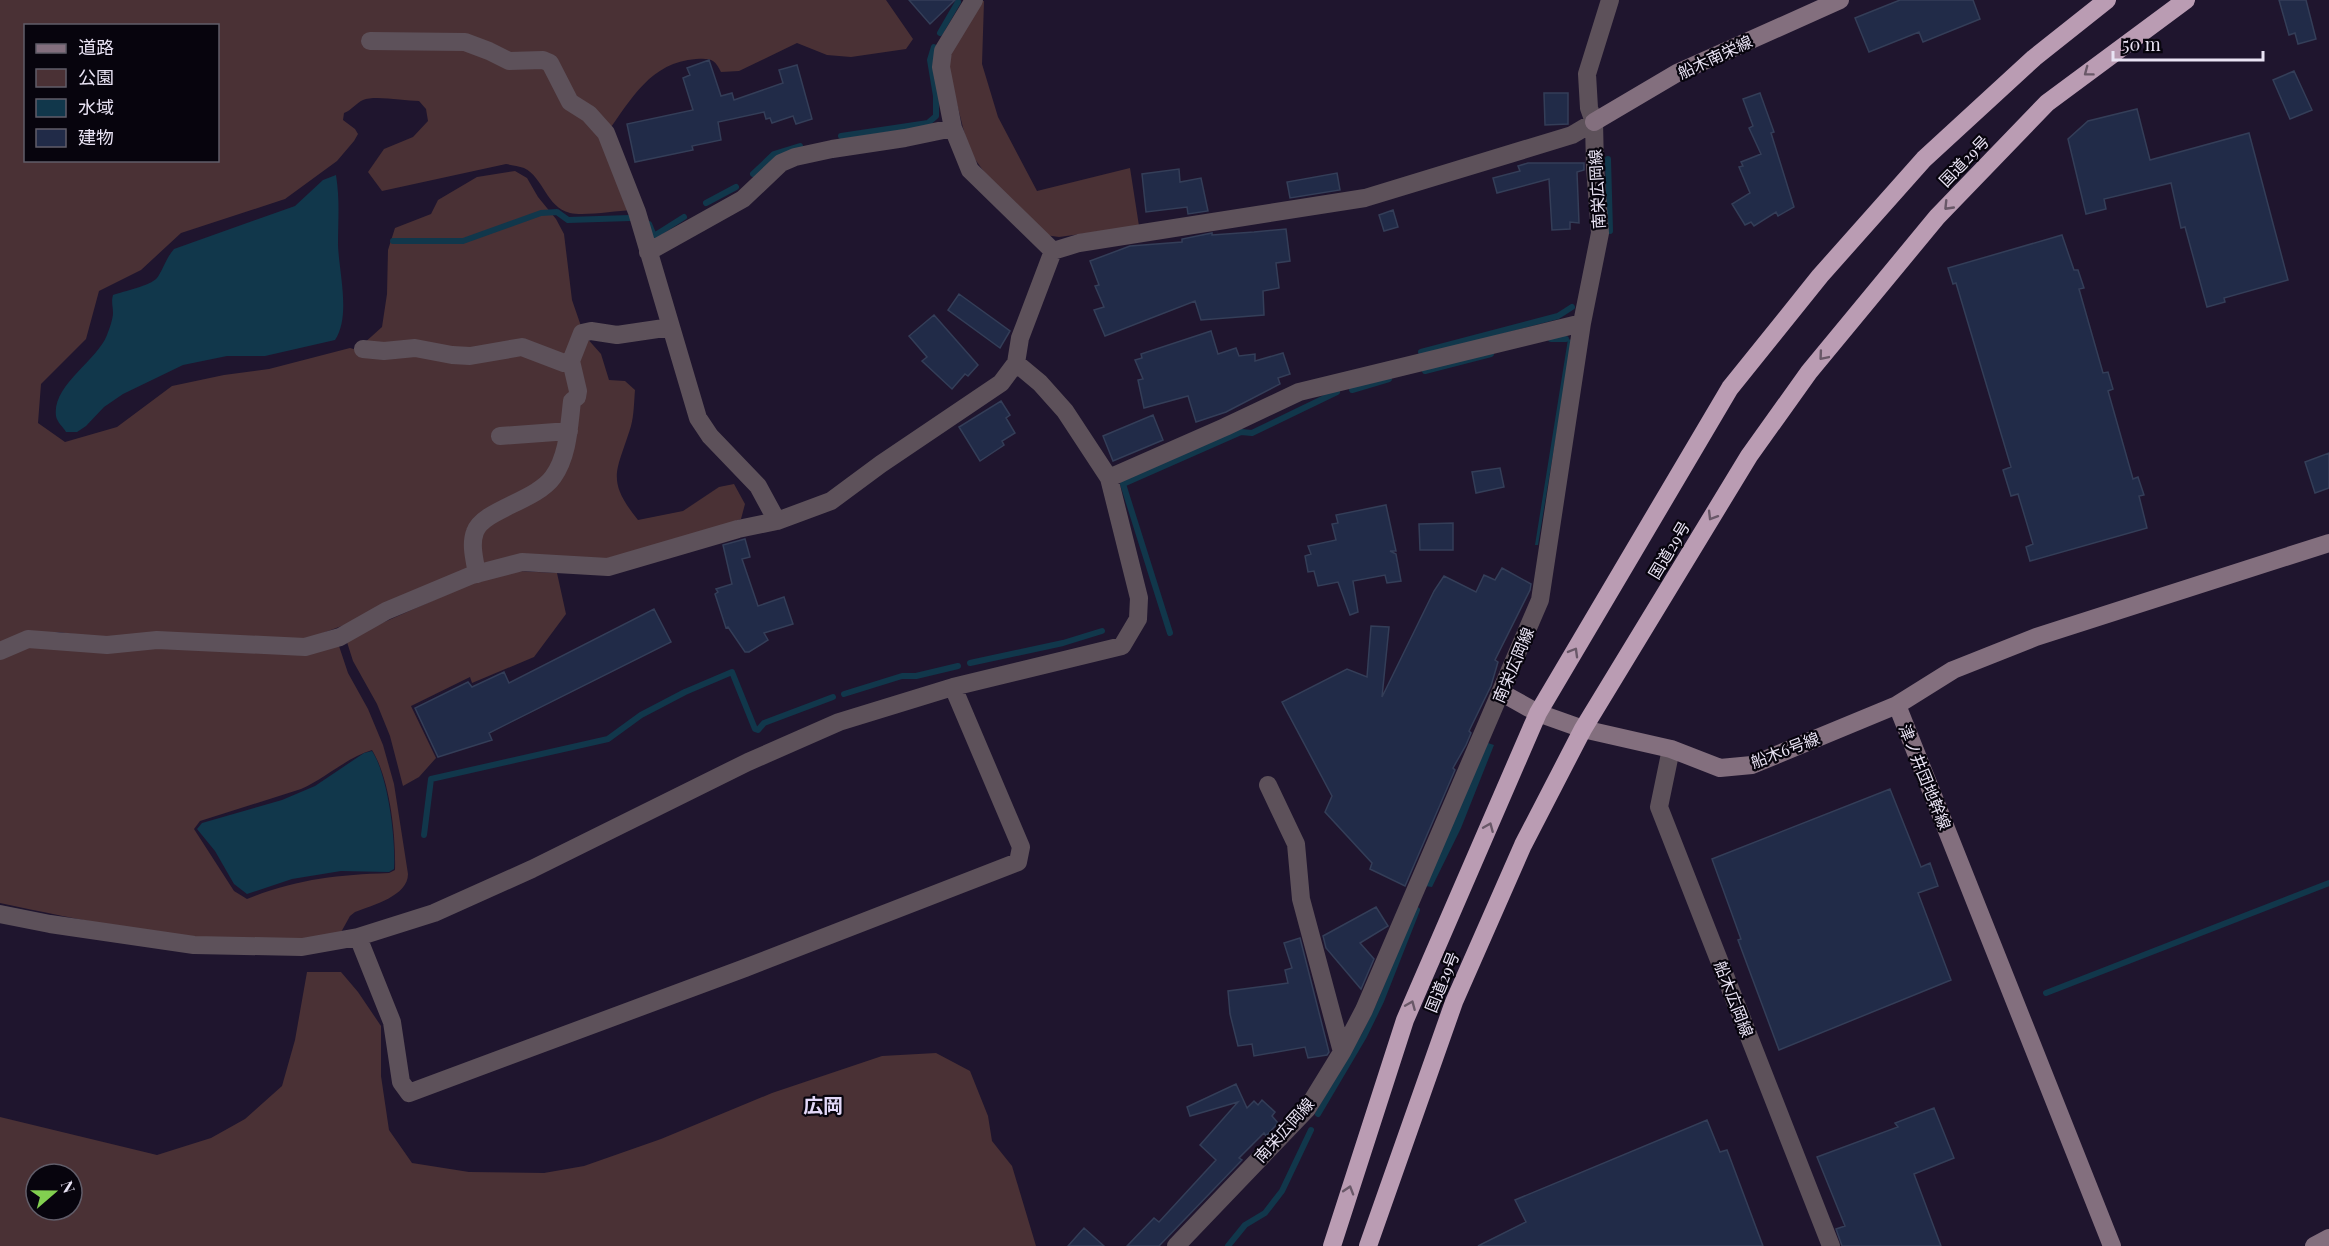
<svg xmlns="http://www.w3.org/2000/svg" width="2329" height="1246" font-family="'Playfair Display','Noto Sans JP',serif">
	<style>
		.green { fill: #4a3135; fill-rule: evenodd }
		.water { fill: #11374b }
		.lines { fill: none; stroke-linecap: round; stroke-linejoin: round }
		.stream { stroke: #11374b; stroke-width: 6 }
		.building { fill: #212b48; stroke: #343e58; stroke-width: 1.5 }
		.street { stroke: #5d515a; stroke-width: 18 }
		.secondary { stroke: #836f7e; stroke-width: 18 }
		.highway { stroke: #ba9cb3; stroke-width: 18 }
		.oneway { stroke: #695868 }
		.labels { text-anchor: middle; stroke-width: 4.5; stroke-linejoin: round; paint-order: stroke }
		.street-label { font-size: 16px; fill: #e9e3f4; stroke: #07040d }
		.quarter-label { font-size: 20px; font-weight: bold; fill: #e3d8f9; stroke: #07040d }
	</style>
	<rect width="100%" height="100%" fill="#1f152e"/>
	<!-- green -->
	<path class="green" d="M0,0H886L913,39L906,49L851,57L827,55L797,43L739,71L721,72C715,59 710,58 696,59C651,62 631,99 607,133L591,111L571,99L551,59C537,55 524,60 510,58C496,55 485,44 471,41C439,34 402,37 369,38V44L457,45C466,47 475,48 484,53C493,56 500,63 510,65C522,66 537,62 548,66L566,102L588,117L604,138L631,210C616,211 584,216 570,213C546,207 544,178 524,168C519,166 511,165 506,164L382,191L368,172L384,149L413,137L428,121L426,109L419,101C404,101 375,95 363,100C356,103 352,110 344,113L343,120L355,129L358,134L354,141L337,161L285,199L181,233L141,270L99,291L86,339L41,384L38,423L65,442L117,427L172,386L224,375L269,369L350,348L371,354L417,351L471,358L520,351L539,355L558,366H568L574,395L570,400L565,429L498,433V438L565,433C559,492 519,494 477,521L470,538L474,569L432,584L347,624L304,640L157,634L99,638L59,632L31,633L15,636L0,644ZM26,26H218V160H26Z
		M981,1H984L982,64L998,117L1037,191L1130,168L1139,226L1059,237L1045,235L990,180L969,151L946,61Z
		M515,171L527,178L538,197L556,219L564,234L572,300L582,329L569,356L362,345L382,327L387,294L388,250L395,228L431,214L438,200L477,177Z
		M585,336L601,354L609,380L625,381L635,390C634,402 634,415 631,426C617,472 605,479 638,520L683,511L719,487L734,484L745,504L741,519L695,536L605,561L479,567L477,533L560,473L574,363Z
		M517,571L557,573L566,614L534,657L472,683L470,677L411,706L436,758L419,777L403,786L390,736L377,704L353,661L346,639L479,580Z
		M338,643L348,673L368,709L383,745L394,784L408,874C408,896 373,905 355,912L350,916L340,934C310,938 279,942 249,941C165,938 81,920 0,903V659L33,646ZM372,750C390,779 396,835 395,870L389,873C336,875 297,879 247,899L234,891L194,829L200,821L301,789C326,778 346,758 372,750Z
		M307,972H341L358,992L381,1026V1076L389,1130L412,1163L469,1172L544,1173L584,1166L661,1139L772,1093L882,1056L936,1053L970,1071L988,1116L992,1141L1012,1166L1036,1246H0V1117L157,1155L211,1138L245,1119L282,1086L295,1040ZM36,1174H72V1210H36Z"/>
	<!-- water -->
	<path class="water" d="M336,175C340,201 338,219 338,245C339,273 351,316 335,340L265,356H227L183,365L123,394L104,407L86,426L77,432H66C63,427 57,422 56,416C52,385 97,361 107,335C109,330 113,319 113,313C113,306 111,302 113,295C124,291 150,286 157,278C163,270 166,258 174,249L295,206L323,180Z
		M1568,339L1572,340L1538,545H1535Z
		M1488,743L1494,745L1461,828L1432,887L1425,886Z
		M372,751C388,775 396,840 394,869L389,872L341,871L292,879L247,894L234,884L215,851L197,829L202,823L282,800L315,786L364,753Z"/>
	<g class="lines">
		<!-- stream -->
		<path class="stream" d="M940,33L958,2
			M841,136L928,123L936,116V96L930,60L934,47
			M1608,159L1610,231
			M753,174L774,154L800,146
			M706,203L736,187
			M649,224L654,236L684,217
			M393,241H463L541,213L557,212L568,220L630,218
			M1551,339H1566
			M1421,352L1558,316L1572,307
			M1425,371L1491,354
			M1352,390L1389,379
			M1170,633L1123,484L1241,432L1252,433L1337,392
			M970,663L1063,643L1102,631
			M844,694L902,676H916L958,666
			M424,835L431,779L608,739L641,715L685,692L732,672L755,729L758,730L764,723L833,697
			M2046,993L2329,883
			M1318,1114L1364,1036L1381,1001L1417,910
			M1228,1246L1245,1225L1265,1213L1282,1191L1311,1130"/>
	</g>
	<!-- building -->
	<path class="building" d="M909,0H955L930,24Z
		M1900,0H1973L1980,19L1923,42L1919,32L1869,52L1855,18Z
		M2279,0H2306L2316,39L2298,44L2295,33L2289,35Z
		M709,60L721,96L732,93L734,100L783,83L779,70L797,65L812,119L796,124L793,116L772,123L770,118L766,119L764,112L718,122L721,140L692,146L693,150L635,162L627,124L693,110L683,78L690,75L687,68Z
		M2294,71L2312,110L2290,119L2273,80Z
		M1544,93H1568V124L1545,125Z
		M1760,93L1774,132L1771,133L1794,207L1778,216L1776,212L1754,226L1751,222L1745,225L1732,204L1750,193L1739,167L1743,166L1741,162L1761,154L1749,128L1753,126L1743,99Z
		M2137,109L2150,160L2249,133L2288,280L2224,298L2225,302L2207,307L2185,227L2181,228L2171,183L2104,199L2106,209L2086,214L2068,139L2088,121Z
		M1528,163H1584V170L1577,172L1579,223L1570,222V229L1552,230L1549,179L1497,193L1493,178L1520,171L1518,166Z
		M1179,169L1180,182L1201,178L1208,211L1188,214L1187,207L1146,212L1142,174Z
		M1337,173L1340,190L1290,198L1287,182Z
		M1393,210L1398,227L1384,231L1379,215Z
		M1286,229L1290,261L1276,263L1279,288L1263,291L1264,315L1201,320L1195,301L1105,336L1094,310L1104,307L1095,286L1099,285L1090,261L1130,246L1182,242V239L1212,233V235L1254,232Z
		M2062,235L2074,270H2078L2084,288L2079,289L2103,373L2108,372L2113,389L2108,391L2133,479L2138,477L2144,495L2139,496L2147,528L2030,561L2026,547L2033,544L2018,494L2011,496L2003,470L2011,467L1956,283L1953,284L1948,268Z
		M959,294L1010,331L1000,348L948,310Z
		M934,315L978,365L968,376L965,374L952,389L922,361L927,357L909,336Z
		M1211,331L1218,354L1236,348L1239,356L1255,354V361L1283,353L1290,374L1278,378L1280,384L1226,412L1196,422L1188,396L1144,408L1138,380L1143,379L1135,360L1142,358L1141,354Z
		M1001,401L1010,415L1006,418L1015,433L1002,441L1004,445L980,461L959,427Z
		M1153,415L1163,440L1113,461L1103,436Z
		M2329,453V488L2315,493L2305,462Z
		M1500,468L1504,487L1476,493L1472,472Z
		M1386,505L1396,551H1390L1396,554L1401,581L1387,583L1385,575L1353,581L1358,612L1350,615L1338,582L1318,586L1314,571L1308,572L1305,556L1311,554L1308,546L1336,540L1332,524L1338,523L1336,515Z
		M1453,523V550H1420L1419,524Z
		M745,539L750,557L742,559L758,606L784,597L793,624L764,633L768,640L749,652H745L728,627L726,628L715,594L718,592L716,589L732,584L723,545Z
		M1502,568L1531,584L1530,590L1495,660L1498,662L1491,686L1469,731L1471,733L1466,745L1453,768L1455,770L1405,886L1370,869L1372,863L1325,812L1332,796L1282,702L1347,669L1367,677L1371,626L1389,627L1382,697L1434,591L1444,576L1476,592L1484,575L1495,580Z
		M654,609L671,642L489,733L492,740L438,757L415,708L468,682L472,687L504,672L509,683Z
		M1890,789L1921,867L1930,863L1938,886L1918,893L1951,980L1779,1050L1738,940L1741,939L1712,859Z
		M1376,907L1388,926L1360,943L1374,959L1361,989L1326,948L1323,936Z
		M1300,938L1329,1052L1327,1055L1308,1058L1305,1047L1254,1056L1252,1044L1238,1046L1230,1014L1228,991L1288,983L1285,970L1292,968L1284,943Z
		M1236,1084L1247,1108L1254,1101L1258,1105L1262,1100L1275,1112L1272,1116L1278,1123L1266,1136L1264,1133L1239,1158L1242,1160L1159,1246H1127L1154,1218L1159,1222L1216,1160L1200,1145L1238,1102L1190,1116L1187,1107Z
		M1934,1108L1954,1158L1914,1174L1941,1246H1842L1836,1229L1845,1226L1817,1157L1898,1127L1895,1123Z
		M1707,1120L1720,1152L1727,1150L1763,1246H1478L1526,1222L1515,1200Z
		M1084,1228L1104,1246H1068Z"/>
	<g class="lines">
		<!-- street -->
		<path class="street" d="M974,0L943,51L941,67L953,128L970,170L1053,251
			M370,41L465,42L489,51L509,61L543,60L550,63L570,102L589,114L606,133L637,212L698,418L710,436L758,486L777,521
			M1053,251L1079,243L1365,198L1572,135L1594,122
			M648,252L743,199L781,163L795,157L832,149L905,138L953,128
			M363,349L384,351L415,348L452,355L470,356L522,347L564,363L571,361L582,333L591,331L617,335L671,327
			M500,436L569,431
			M1109,478L1225,427L1299,392L1582,323
			M477,574C475,561 470,545 475,532C482,510 536,501 553,477C568,456 569,427 572,401L577,397L578,391L571,361
			M0,651L28,639L107,645L157,640L305,647L340,637L386,611L472,575L522,562L608,567L738,529L777,521L831,501L881,464L1001,383L1016,363L1020,338L1053,251
			M1671,749L1659,807L1831,1246
			M1268,785L1296,844L1301,899L1342,1052
			M0,914L50,924L194,945L302,947L358,937L434,913L532,869L748,762L839,722L953,687L1122,646L1138,619L1139,598L1109,478L1065,411L1040,383L1016,363
			M358,937L392,1022L401,1082L409,1093L745,968L1018,862L1021,847L953,687
			M1176,1246L1307,1109L1342,1052L1364,1010L1540,600L1582,323L1600,233L1595,167L1594,122L1589,108L1587,74L1610,0"/>
		<!-- secondary -->
		<path class="secondary" d="M1594,122L1677,73L1840,0
			M1502,693L1538,713L1583,729L1671,749L1720,768L1752,765L1897,705
			M2112,1246L1897,705L1953,670L2036,637L2329,543
			M2314,1246L2329,1238"/>
		<!-- highway -->
		<path class="highway" d="M1332,1246L1405,1020L1538,713L1730,388L1820,276L1924,159L2034,58L2107,0
			M1368,1246L1454,1002L1523,845L1583,729L1749,456L1809,372L1937,217L2047,103L2186,0"/>
	</g>
	<!-- one-way arrows -->
	<defs><path id="oneway-chevron" d="M-2-3.5L2.5 0L-2 3.5" fill="none" stroke-width="1.6" stroke-linecap="round" stroke-linejoin="round" transform="scale(1.5)"/></defs>
	<g class="oneway">
		<use href="#oneway-chevron" transform="translate(2088 72) rotate(143)"/>
		<use href="#oneway-chevron" transform="translate(1948 206) rotate(134)"/>
		<use href="#oneway-chevron" transform="translate(1823 356) rotate(130)"/>
		<use href="#oneway-chevron" transform="translate(1712 516) rotate(121)"/>
		<use href="#oneway-chevron" transform="translate(1574 652) rotate(-60)"/>
		<use href="#oneway-chevron" transform="translate(1489 827) rotate(-67)"/>
		<use href="#oneway-chevron" transform="translate(1411 1005) rotate(-67)"/>
		<use href="#oneway-chevron" transform="translate(1349 1190) rotate(-73)"/>
	</g>
	<g class="labels">
		<!-- street labels -->
		<g class="street-label">
			<text transform="translate(1715 57) rotate(-25)" y="6">船木南栄線</text>
			<text transform="translate(1964 161) rotate(-46)" y="6">国道29号</text>
			<text transform="translate(1597 189) rotate(-93)" y="6">南栄広岡線</text>
			<text transform="translate(1669 550) rotate(-59)" y="6">国道29号</text>
			<text transform="translate(1513 665) rotate(-67)" y="6">南栄広岡線</text>
			<text transform="translate(1785 750) rotate(-21)" y="6">船木6号線</text>
			<text transform="translate(1925 777) rotate(68)" y="6">津ノ井団地幹線</text>
			<text transform="translate(1442 982) rotate(-68)" y="6">国道29号</text>
			<text transform="translate(1734 999) rotate(69)" y="6">船木広岡線</text>
			<text transform="translate(1284 1130) rotate(-48)" y="6">南栄広岡線</text>
		</g>
		<!-- quarter labels -->
		<g class="quarter-label">
			<text x="823" y="1113">広岡</text>
		</g>
	</g>
	<!-- legend -->
	<rect x="24" y="24" width="195" height="138" fill="#07040d" stroke="#615d69" stroke-width="1.5"/>
	<rect x="36" y="44" width="30" height="9" fill="#836f7e" stroke="#615d69" stroke-width="1.5"/>
	<text x="78" y="54" font-size="18" fill="#e9e3f4">道路</text>
	<rect x="36" y="69" width="30" height="18" fill="#4a3135" stroke="#615d69" stroke-width="1.5"/>
	<text x="78" y="84" font-size="18" fill="#e9e3f4">公園</text>
	<rect x="36" y="99" width="30" height="18" fill="#11374b" stroke="#615d69" stroke-width="1.5"/>
	<text x="78" y="114" font-size="18" fill="#e9e3f4">水域</text>
	<rect x="36" y="129" width="30" height="18" fill="#212b48" stroke="#615d69" stroke-width="1.5"/>
	<text x="78" y="144" font-size="18" fill="#e9e3f4">建物</text>
	<!-- north arrow -->
	<g transform="translate(54 1192) rotate(70)"><circle r="28" fill="#07040d" stroke="#615d69" stroke-width="1.5"/>
	<path d="M0-4.5L10 22L0 15L-10 22Z" fill="#82d050"/>
	<text y="-9" font-size="16" font-weight="bold" text-anchor="middle" fill="#e9e3f4">N</text>
	</g>
	<!-- scale -->
	<path d="M2113 51v9h150v-9" fill="none" stroke="#e9e3f4" stroke-width="3"/>
	<text x="2122" y="51" font-size="18" fill="#e9e3f4" stroke="#07040d" stroke-width="4.5" paint-order="stroke">50 m</text>
</svg>
